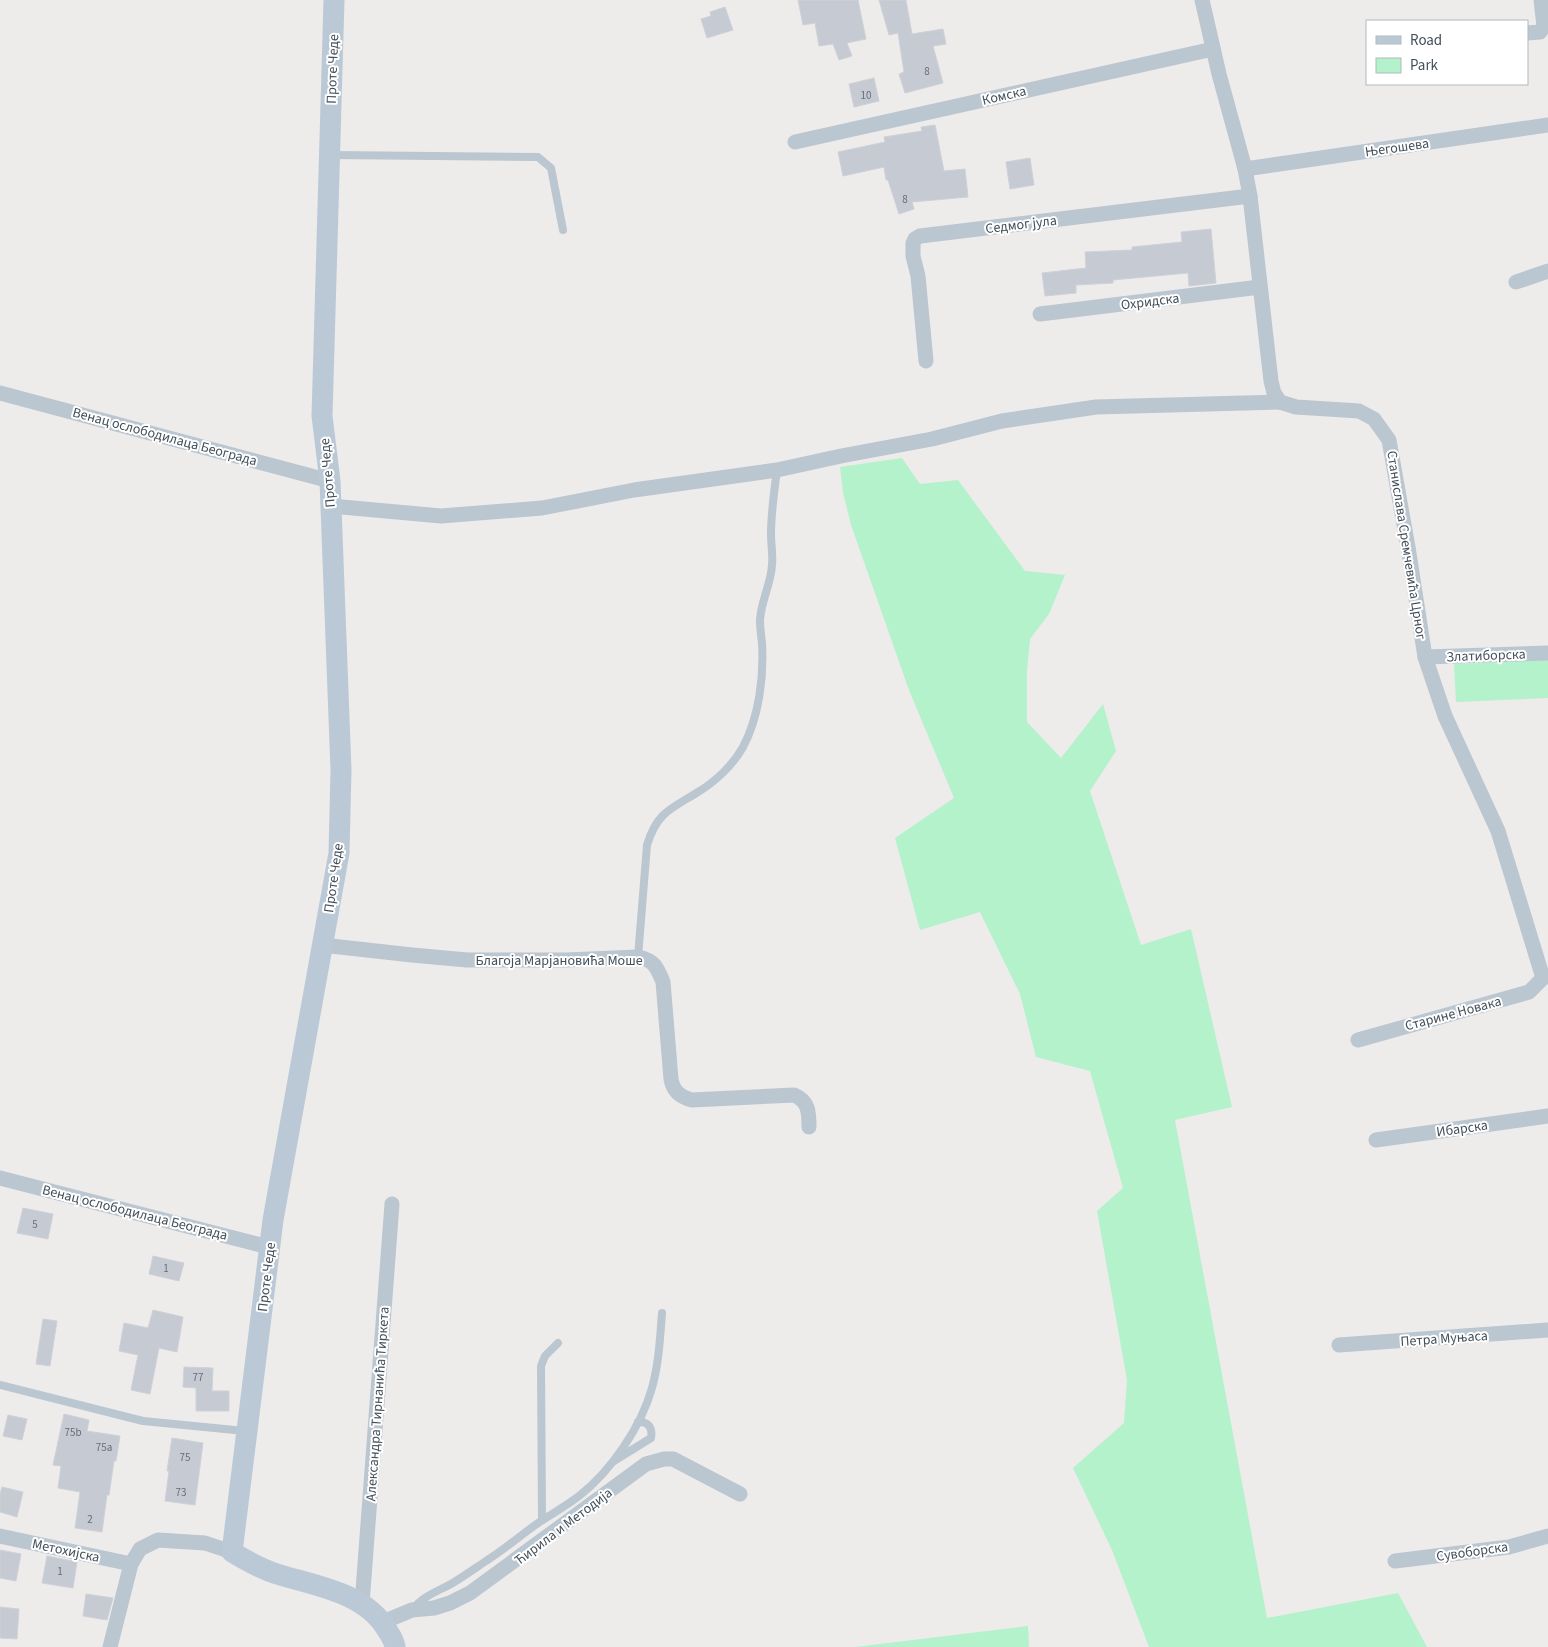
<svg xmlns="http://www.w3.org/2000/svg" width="1548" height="1647" viewBox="0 0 1548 1647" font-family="'Source Sans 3',sans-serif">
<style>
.green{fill:#b3f2cb}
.building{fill:#c6cad2;stroke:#ced1d8}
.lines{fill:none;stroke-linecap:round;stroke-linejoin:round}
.lane{stroke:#bac6d0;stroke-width:8}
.street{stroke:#bac6d0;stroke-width:15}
.secondary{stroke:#bbc9d7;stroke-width:21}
.labels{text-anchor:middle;stroke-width:4;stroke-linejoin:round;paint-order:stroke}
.number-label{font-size:11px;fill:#636e78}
.street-label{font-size:14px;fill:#424f5a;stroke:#fff}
</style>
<rect width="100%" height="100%" fill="#eeebeb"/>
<g class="green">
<path d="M 902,458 L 920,484 L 958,480 L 1025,571 L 1065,575 L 1049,614 L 1030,639 L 1027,671 L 1027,722 L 1061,758 L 1103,704 L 1116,751 L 1090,791 L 1141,945 L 1191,929 L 1232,1107 L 1175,1120 L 1267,1618 L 1398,1593 L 1427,1647 L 1149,1647 L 1112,1550 L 1073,1468 L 1124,1423 L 1127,1380 L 1097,1211 L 1123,1188 L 1090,1071 L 1036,1057 L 1020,994 L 980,912 L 920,930 L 895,838 L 954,798 L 909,690 L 851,525 L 843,492 L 840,467 Z"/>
<path d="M 1548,660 L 1548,698 L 1456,702 L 1454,664 Z"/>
<path d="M 1028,1626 L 1029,1647 L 855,1647 Z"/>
</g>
<g class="building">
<path d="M 798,0 L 858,0 L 866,39 L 847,43 L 852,56 L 839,60 L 833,44 L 819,46 L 815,23 L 803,25 Z"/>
<path d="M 879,0 L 906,0 L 912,34 L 943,29 L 946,44 L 933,46 L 943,83 L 905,93 L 899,74 L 904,72 L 898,33 L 889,35 Z"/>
<path d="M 725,7 L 733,30 L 707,38 L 701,19 L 711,16 L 710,12 Z"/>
<path d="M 874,78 L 879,101 L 854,107 L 849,84 Z"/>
<path d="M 935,125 L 944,171 L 965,169 L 968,197 L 912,202 L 914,209 L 899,214 L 888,180 L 886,180 L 884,167 L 843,176 L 838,152 L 885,142 L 884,137 L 922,131 L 921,127 Z"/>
<path d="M 1030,158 L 1034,185 L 1010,189 L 1006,162 Z"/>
<path d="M 1211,229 L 1216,283 L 1189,286 L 1188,273 L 1113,280 L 1113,283 L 1076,285 L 1076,293 L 1045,296 L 1042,273 L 1086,268 L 1085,252 L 1132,250 L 1132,247 L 1182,242 L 1181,232 Z"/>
<path d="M 23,1208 L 53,1214 L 48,1239 L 17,1233 Z"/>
<path d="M 153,1256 L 184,1263 L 179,1281 L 149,1274 Z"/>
<path d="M 153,1310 L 183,1317 L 177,1352 L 159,1348 L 150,1394 L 131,1390 L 138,1355 L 119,1351 L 124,1323 L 148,1328 Z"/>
<path d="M 43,1319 L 57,1321 L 50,1366 L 36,1364 Z"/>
<path d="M 184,1367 L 213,1368 L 212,1391 L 229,1391 L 229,1411 L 196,1411 L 196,1388 L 183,1387 Z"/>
<path d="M 64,1414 L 89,1420 L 87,1431 L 120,1436 L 116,1461 L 114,1461 L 109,1495 L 107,1495 L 102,1532 L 75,1528 L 80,1492 L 58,1488 L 61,1466 L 53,1465 Z"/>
<path d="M 8,1415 L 27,1419 L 22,1440 L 3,1436 Z"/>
<path d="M 172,1438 L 203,1443 L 195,1505 L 165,1501 L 169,1471 L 167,1471 Z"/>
<path d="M 2,1487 L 23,1492 L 17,1517 L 0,1512 L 0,1494 Z"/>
<path d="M 0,1550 L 21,1554 L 16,1581 L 0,1578 Z"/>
<path d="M 47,1556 L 77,1562 L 73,1588 L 42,1583 Z"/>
<path d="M 86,1594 L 113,1598 L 107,1620 L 83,1616 Z"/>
<path d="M 0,1607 L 19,1609 L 17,1639 L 0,1638 Z"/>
</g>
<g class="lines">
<g class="lane">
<path d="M 330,155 L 538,157 L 551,168 L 563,230"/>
<path d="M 638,957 L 647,845 C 657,812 671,809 698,792 C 715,782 733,765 743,747 C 759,717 764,677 762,643 C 761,635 760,628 760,620 C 761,601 771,584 772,565 C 773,555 771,544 771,534 C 771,513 774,492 777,470"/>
<path d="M 0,1385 L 143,1421 L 245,1431"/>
<path d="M 614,1461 L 651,1438 C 653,1428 648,1421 638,1422"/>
<path d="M 542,1520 L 541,1366 L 545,1356 L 558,1343"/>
<path d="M 413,1609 C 423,1596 438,1591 451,1584 C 463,1577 474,1569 486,1561 C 505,1549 522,1534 541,1521 C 554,1513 567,1505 579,1496 C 611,1471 641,1427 652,1388 C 659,1363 660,1338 662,1313"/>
</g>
<g class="street">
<path d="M 1202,0 L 1219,74 L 1245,169 L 1250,196 L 1271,381 L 1274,393 L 1280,402 L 1296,407 L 1359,411 L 1374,419 L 1389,440 L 1408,547 L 1425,657 L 1445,716 L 1498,831 L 1543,978 L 1548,976"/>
<path d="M 1527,33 L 1540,32 L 1544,26 L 1541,0"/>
<path d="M 795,142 L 1213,49"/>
<path d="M 1245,169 L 1548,125"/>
<path d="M 1516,282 L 1548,271"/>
<path d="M 1040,314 L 1260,287"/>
<path d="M 926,361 L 918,276 L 913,256 L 913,243 L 915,239 L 920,236 L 1250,196"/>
<path d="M 0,393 L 330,481"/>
<path d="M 331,506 L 441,516 L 542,508 L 634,490 L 777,470 L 841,456 L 932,439 L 1002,421 L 1096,407 L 1280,402"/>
<path d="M 1425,657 L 1548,653"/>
<path d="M 322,945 L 412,955 L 467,960 L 566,960 L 638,957 C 654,960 657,967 663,982 L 671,1079 C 673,1091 680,1097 692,1100 L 794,1095 C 809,1101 809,1113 809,1127"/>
<path d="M 1358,1040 L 1529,992 L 1543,978"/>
<path d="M 1376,1140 L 1548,1116"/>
<path d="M 0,1178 L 269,1247"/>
<path d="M 1339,1345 L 1548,1330"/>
<path d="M 0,1536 L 131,1564"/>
<path d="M 1395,1561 L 1509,1547 L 1548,1536"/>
<path d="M 362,1604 L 392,1204"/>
<path d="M 383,1622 L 412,1610 L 434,1608 L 450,1603 L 470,1593 L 646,1464 L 664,1459 L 673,1459 L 740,1494"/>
<path d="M 110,1647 L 131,1564 L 140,1549 L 158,1540 L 205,1543 L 232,1552"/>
</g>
<path class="secondary" d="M 334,0 L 322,416 L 330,481 L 341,770 L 339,853 L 273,1220 L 232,1552 C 247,1561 261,1569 277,1574 C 315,1586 365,1592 387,1630 C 391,1636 394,1640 395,1647"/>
</g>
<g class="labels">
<g class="number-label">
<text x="927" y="75">8</text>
<text x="866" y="99">10</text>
<text x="905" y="203">8</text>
<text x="35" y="1228">5</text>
<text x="166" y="1272">1</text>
<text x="198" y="1381">77</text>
<text x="73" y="1436">75b</text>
<text x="104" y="1451">75a</text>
<text x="185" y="1461">75</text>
<text x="181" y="1496">73</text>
<text x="90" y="1523">2</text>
<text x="60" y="1575">1</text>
</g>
<g class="street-label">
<text transform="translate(332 69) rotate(-88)" y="5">Проте Чеде</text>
<text transform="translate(1004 95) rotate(-13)" y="5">Комска</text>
<text transform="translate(1397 147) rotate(-8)" y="5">Његошева</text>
<text transform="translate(1021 224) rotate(-7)" y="5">Седмог јула</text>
<text transform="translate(1150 301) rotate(-7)" y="5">Охридска</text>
<text transform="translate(165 436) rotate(15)" y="5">Венац ослободилаца Београда</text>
<text transform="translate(327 473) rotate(-95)" y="5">Проте Чеде</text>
<text transform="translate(1407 545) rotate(81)" y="5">Станислава Сремчевића Црног</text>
<text transform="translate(1486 655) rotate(-2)" y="5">Златиборска</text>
<text transform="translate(333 878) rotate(-82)" y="5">Проте Чеде</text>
<text x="559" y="965">Благоја Марјановића Моше</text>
<text transform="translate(1453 1013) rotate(-15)" y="5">Старине Новака</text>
<text transform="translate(1462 1128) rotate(-8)" y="5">Ибарска</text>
<text transform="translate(135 1212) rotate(14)" y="5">Венац ослободилаца Београда</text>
<text transform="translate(266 1277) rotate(-83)" y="5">Проте Чеде</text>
<text transform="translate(1444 1338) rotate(-4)" y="5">Петра Муњаса</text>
<text transform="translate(377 1404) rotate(-86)" y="5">Александра Тирнанића Тиркета</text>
<text transform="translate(563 1526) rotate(-37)" y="5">Ћирила и Методија</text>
<text transform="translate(66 1550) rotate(12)" y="5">Метохијска</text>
<text transform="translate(1472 1551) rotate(-8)" y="5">Сувоборска</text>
</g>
</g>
<rect x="1366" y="20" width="162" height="65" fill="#ffffff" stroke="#b3b9bd"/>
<rect x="1376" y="36" width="25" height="8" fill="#bbc9d7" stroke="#b3b9bd"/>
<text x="1410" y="45" font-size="15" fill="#424f5a">Road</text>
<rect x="1376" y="58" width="25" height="15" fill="#b3f2cb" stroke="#b3b9bd"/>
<text x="1410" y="70" font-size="15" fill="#424f5a">Park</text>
</svg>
